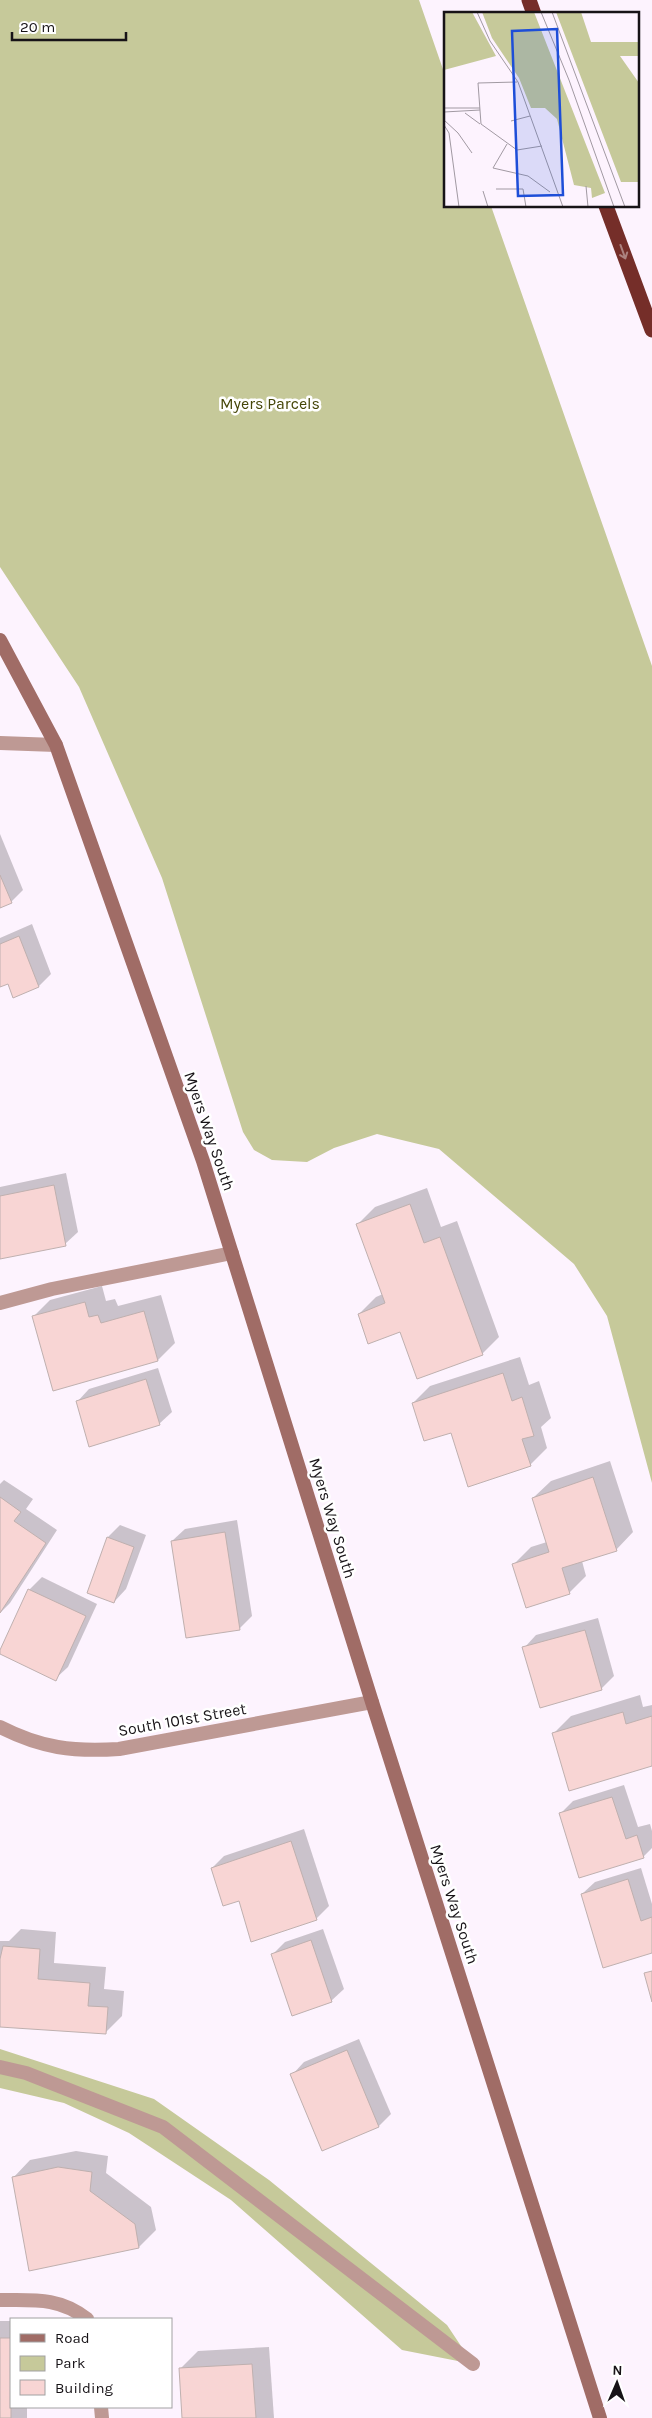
<svg xmlns="http://www.w3.org/2000/svg" width="652" height="2418" viewBox="0 0 652 2418" font-family="Karla,sans-serif">
<style>
.green{fill:#c6c99a}
.shadow{fill:#0003}
.building{fill:#f8d5d4;stroke:#bfb0af}
.lines{fill:none;stroke-linecap:round;stroke-linejoin:round}
.service{stroke:#be9994;stroke-width:14}
.minor{stroke:#be9994;stroke-width:14}
.secondary{stroke:#a06c66;stroke-width:14}
.motorway{stroke:#752e29;stroke-width:15}
.oneway{stroke:#ac827f}
.labels{text-anchor:middle;stroke-width:5;stroke-linejoin:round;paint-order:stroke}
.park-label{font-size:16px;fill:#454608;stroke:#fff}
.street-label{font-size:16px;fill:#171317;stroke:#fff}
.inset-road{fill:none;stroke:#a199a2;stroke-width:1}
.view{fill:#1d4ed8;fill-opacity:0.15;stroke:#1d4ed8;stroke-width:2.5}
.inset-edge{fill:none;stroke:#171317;stroke-width:2.5}
</style>
<rect width="100%" height="100%" fill="#fdf3fe"/>
<g class="green">
<path d="M 0,0 L 419,0 L 446,78 L 446,206 L 491,206 L 652,666 L 652,1483 L 607,1316 L 574,1264 L 439,1149 L 377,1134 L 334,1148 L 307,1162 L 272,1160 L 254,1150 L 243,1132 L 162,878 L 79,687 L 0,567 Z"/>
<path d="M 0,2049 L 154,2099 L 269,2180 L 447,2325 L 473,2364 L 402,2350 L 231,2200 L 129,2133 L 64,2103 L 0,2088 Z"/>
</g>
<g class="shadow">
<path d="M 0,834 L 23,890 L 11,902 L 0,907 Z"/>
<path d="M 32,924 L 51,974 L 39,986 L 14,996 L 9,982 L 0,986 L 0,938 Z"/>
<path d="M 66,1173 L 78,1232 L 65,1244 L 0,1258 L 0,1187 Z"/>
<path d="M 427,1188 L 441,1227 L 457,1221 L 499,1337 L 482,1354 L 401,1330 L 359,1314 L 376,1297 L 383,1294 L 358,1224 L 375,1207 Z"/>
<path d="M 102,1286 L 106,1301 L 115,1299 L 118,1306 L 161,1295 L 175,1343 L 158,1360 L 33,1317 L 50,1300 Z"/>
<path d="M 520,1357 L 529,1385 L 539,1381 L 551,1418 L 541,1427 L 547,1448 L 530,1465 L 452,1431 L 413,1403 L 430,1386 Z"/>
<path d="M 158,1368 L 172,1412 L 159,1424 L 77,1402 L 89,1389 Z"/>
<path d="M 610,1461 L 633,1532 L 616,1550 L 582,1561 L 586,1576 L 569,1593 L 514,1564 L 531,1547 L 547,1542 L 533,1498 L 551,1481 Z"/>
<path d="M 4,1480 L 33,1499 L 26,1509 L 57,1530 L 10,1603 L 0,1613 L 0,1484 Z"/>
<path d="M 237,1520 L 252,1616 L 239,1629 L 172,1541 L 185,1529 Z"/>
<path d="M 120,1525 L 146,1535 L 126,1589 L 114,1602 L 88,1593 L 108,1537 Z"/>
<path d="M 42,1577 L 97,1604 L 68,1667 L 55,1679 L 0,1653 L 29,1590 Z"/>
<path d="M 598,1618 L 614,1676 L 601,1689 L 524,1648 L 536,1635 Z"/>
<path d="M 640,1695 L 643,1707 L 652,1705 L 652,1764 L 554,1733 L 571,1716 Z"/>
<path d="M 624,1785 L 638,1827 L 650,1824 L 652,1831 L 652,1848 L 643,1857 L 561,1813 L 573,1801 Z"/>
<path d="M 304,1829 L 329,1906 L 316,1919 L 239,1900 L 212,1868 L 224,1856 Z"/>
<path d="M 641,1868 L 652,1904 L 652,1952 L 582,1894 L 595,1882 Z"/>
<path d="M 21,1929 L 56,1932 L 54,1963 L 106,1967 L 104,1989 L 124,1991 L 122,2016 L 105,2033 L 0,2026 L 0,1941 L 9,1941 Z"/>
<path d="M 323,1929 L 344,1989 L 331,2001 L 273,1954 L 285,1942 Z"/>
<path d="M 359,2039 L 391,2114 L 379,2126 L 292,2075 L 304,2062 Z"/>
<path d="M 76,2151 L 108,2156 L 106,2173 L 151,2207 L 156,2230 L 139,2247 L 13,2178 L 30,2160 Z"/>
<path d="M 0,2321 L 11,2321 L 11,2407 L 27,2407 L 27,2418 L 0,2418 Z"/>
<path d="M 269,2347 L 274,2418 L 183,2418 L 181,2368 L 198,2351 Z"/>
</g>
<g class="building">
<path d="M 0,875 L 12,903 L 0,908 Z"/>
<path d="M 19,936 L 39,987 L 13,998 L 8,984 L 0,987 L 0,944 Z"/>
<path d="M 54,1185 L 66,1246 L 0,1259 L 0,1196 Z"/>
<path d="M 410,1204 L 424,1243 L 440,1237 L 483,1355 L 417,1379 L 400,1332 L 368,1344 L 358,1314 L 385,1303 L 356,1224 Z"/>
<path d="M 85,1302 L 89,1317 L 98,1315 L 101,1323 L 144,1311 L 158,1361 L 53,1391 L 32,1316 Z"/>
<path d="M 503,1373 L 512,1401 L 522,1397 L 534,1436 L 522,1439 L 531,1466 L 468,1487 L 451,1433 L 424,1441 L 412,1403 Z"/>
<path d="M 146,1379 L 160,1425 L 89,1447 L 76,1401 Z"/>
<path d="M 593,1477 L 617,1551 L 562,1568 L 570,1594 L 526,1608 L 512,1564 L 549,1552 L 532,1498 Z"/>
<path d="M 0,1497 L 21,1512 L 14,1521 L 46,1543 L 0,1613 Z"/>
<path d="M 225,1532 L 240,1630 L 186,1638 L 171,1541 Z"/>
<path d="M 107,1537 L 134,1547 L 114,1603 L 87,1593 Z"/>
<path d="M 28,1589 L 86,1616 L 56,1681 L 0,1654 L 0,1650 Z"/>
<path d="M 585,1630 L 602,1690 L 540,1708 L 522,1647 Z"/>
<path d="M 623,1712 L 626,1724 L 652,1716 L 652,1766 L 569,1791 L 552,1733 Z"/>
<path d="M 612,1797 L 626,1839 L 637,1835 L 644,1858 L 579,1878 L 559,1813 Z"/>
<path d="M 291,1841 L 317,1920 L 251,1942 L 239,1901 L 223,1906 L 211,1868 Z"/>
<path d="M 628,1879 L 641,1921 L 652,1917 L 652,1953 L 603,1968 L 581,1894 Z"/>
<path d="M 311,1940 L 332,2002 L 292,2016 L 271,1954 Z"/>
<path d="M 3,1946 L 40,1949 L 38,1979 L 90,1983 L 88,2006 L 108,2007 L 106,2034 L 0,2027 L 0,1959 Z"/>
<path d="M 652,1971 L 652,2002 L 644,1973 Z"/>
<path d="M 347,2050 L 379,2127 L 322,2151 L 290,2074 Z"/>
<path d="M 58,2167 L 92,2172 L 90,2191 L 135,2224 L 139,2248 L 29,2271 L 12,2177 Z"/>
<rect x="0" y="2338" width="11" height="80"/>
<path d="M 252,2364 L 256,2418 L 182,2418 L 179,2368 Z"/>
</g>
<g class="lines">
<g class="service">
<path d="M 0,1303 L 52,1289 L 232,1253"/>
<path d="M 0,2067 L 26,2073 L 163,2127 L 473,2364"/>
</g>
<g class="minor">
<path d="M 0,743 L 56,745"/>
<path d="M 0,1727 C 41,1748 73,1752 119,1749 L 372,1702"/>
<path d="M 0,2300 C 33,2300 60,2297 87,2319"/>
<path d="M 101,2407 L 102,2418"/>
</g>
<path class="secondary" d="M 0,640 L 56,745 L 203,1161 L 372,1702 L 600,2418"/>
<g class="motorway">
<path d="M 529,0 L 534,14"/>
<path d="M 606,206 L 652,330"/>
</g>
</g>
<defs><path id="oneway-shaft" d="M-6 0H5M1.5-3L5.5 0L1.5 3" fill="none" stroke-width="1.6" stroke-linecap="round" stroke-linejoin="round" transform="scale(1.25)"/></defs>
<use class="oneway" href="#oneway-shaft" transform="translate(623 252) rotate(70)"/>
<g class="labels">
<g class="park-label">
<text x="270" y="409">Myers Parcels</text>
</g>
<g class="street-label">
<text transform="translate(210 1131) rotate(71)" y="6">Myers Way South</text>
<text transform="translate(333 1518) rotate(73)" y="6">Myers Way South</text>
<text transform="translate(182 1719) rotate(-10)" y="6">South 101st Street</text>
<text transform="translate(455 1904) rotate(72)" y="6">Myers Way South</text>
</g>
</g>
<g transform="translate(444 12)">
<rect width="195" height="195" fill="#fdf3fe"/>
<path d="M 0,0 L 28,0 L 52,44 L 0,58 ZM 38,0 L 90,0 L 161,181 L 148,186 L 147,176 L 130,173 L 113,107 L 101,96 L 87,96 L 75,66 L 48,26 ZM 112,0 L 137,0 L 147,30 L 195,30 L 195,44 L 176,44 L 195,71 L 195,170 L 177,170 Z" fill="#c6c99a"/>
<path class="inset-road" d="M 33,0 L 46,29 L 74,70 L 119,195M 97,0 L 125,68 L 170,195M 108,0 L 181,195M 73,70 L 34,71 L 37,112 L 73,138 L 98,134M 0,96 L 36,96M 0,100 L 36,98M 21,101 L 36,112M 0,108 L 14,121 L 28,141M 67,109 L 86,104M 0,113 L 5,121 L 15,195M 63,132 L 49,156 L 84,164 L 106,180M 142,174 L 144,195M 52,177 L 79,177 L 82,195M 39,179 L 44,195"/>
<path class="view" d="M 113,17 L 119,183 L 74,184 L 68,19 Z"/>
<rect width="195" height="195" class="inset-edge"/>
</g>
<rect x="10" y="2318" width="162" height="90" fill="#ffffff" stroke="#a2a1a2"/>
<rect x="20" y="2334" width="25" height="8" fill="#a06c66" stroke="#a2a1a2"/>
<text x="55" y="2343" font-size="15" fill="#171317">Road</text>
<rect x="20" y="2356" width="25" height="15" fill="#c6c99a" stroke="#a2a1a2"/>
<text x="55" y="2368" font-size="15" fill="#171317">Park</text>
<rect x="20" y="2380" width="25" height="15" fill="#f8d5d4" stroke="#a2a1a2"/>
<text x="55" y="2393" font-size="15" fill="#171317">Building</text>
<g transform="translate(617 2383) rotate(2)" stroke="#ffffff" stroke-width="4" paint-order="stroke">
<path d="M0-4L9 19L0 12L-9 19Z" fill="#171317"/>
<text y="-8" font-size="14" font-weight="bold" text-anchor="middle" fill="#171317">N</text>
</g>
<path d="M12 32v8h114v-8" fill="none" stroke="#171317" stroke-width="2.5"/>
<text x="20" y="32" font-size="15" fill="#171317" stroke="#ffffff" stroke-width="4" paint-order="stroke">20 m</text>
</svg>
